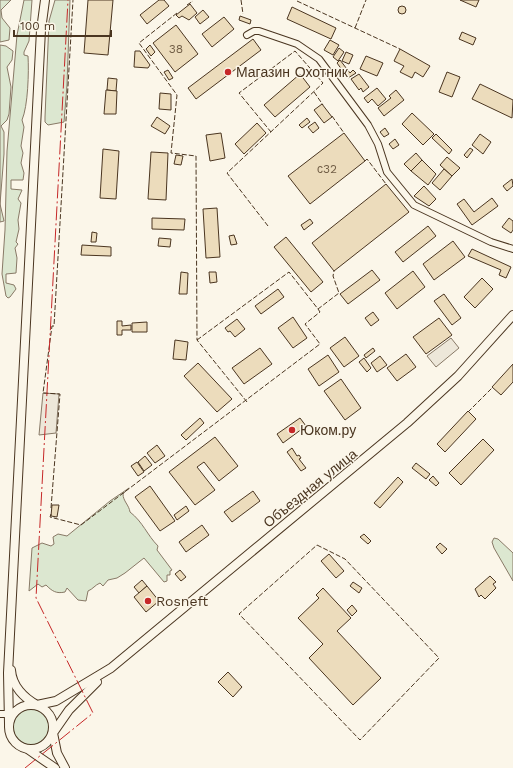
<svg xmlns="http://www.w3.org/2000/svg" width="513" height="768" viewBox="0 0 513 768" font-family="'Work Sans',sans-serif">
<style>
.green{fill:#dce7d0;stroke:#887966}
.parking{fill:#ede7d9;stroke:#887966}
.building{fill:#ecdcbc;stroke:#4a3520}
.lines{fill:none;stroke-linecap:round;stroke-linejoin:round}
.street-casing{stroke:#4a3520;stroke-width:8}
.secondary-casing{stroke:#4a3520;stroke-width:10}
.street{stroke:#fbf6e9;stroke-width:6}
.secondary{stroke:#fbf6e9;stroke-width:8}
.fence{stroke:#4a3520;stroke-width:1;stroke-dasharray:5 2;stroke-linecap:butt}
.power{stroke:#c62828;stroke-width:1;stroke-dasharray:14 3 2 3;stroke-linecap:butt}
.poi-dot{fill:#c62828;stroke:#fbf6e9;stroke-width:1.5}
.labels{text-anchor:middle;stroke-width:3;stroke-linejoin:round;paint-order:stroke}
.number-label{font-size:12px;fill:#725f47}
.poi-label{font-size:14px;fill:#4a3520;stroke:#fbf6e9;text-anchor:start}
.street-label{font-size:14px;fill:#4a3520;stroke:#fbf6e9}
</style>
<rect width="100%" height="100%" fill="#fbf6e9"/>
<g class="green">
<path d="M 0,0 L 11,0 L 1,10 L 2,18 L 10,28 L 9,40 L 0,42 Z"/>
<path d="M 24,0 L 32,0 L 29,41 L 24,52 L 24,55 L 28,56 C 29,72 28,106 22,120 L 24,127 L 21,146 L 23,153 L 21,163 L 24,173 L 23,180 L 11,180 L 11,189 L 22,190 L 18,199 L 21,203 L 18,220 L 19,229 L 16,242 L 18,244 L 15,248 L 17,258 L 16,273 L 6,274 L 6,283 L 14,285 L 16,289 L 10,297 L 8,298 L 6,296 L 2,274 L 5,230 L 7,151 L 17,35 Z"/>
<path d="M 55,0 L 70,0 L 67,85 L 64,122 L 48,125 L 45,122 L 45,117 L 49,21 Z"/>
<path d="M 0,45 L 6,46 L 13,51 L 12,60 L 7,67 L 11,87 L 9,114 L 7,120 L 1,126 L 4,132 L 4,154 L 0,204 L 4,221 L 0,222 Z"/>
<path d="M 129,488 L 123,494 C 123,501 129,505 130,512 C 143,522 147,535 158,546 L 157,550 L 172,570 L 170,571 L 170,575 L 167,575 L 167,581 L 164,582 L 144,558 L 125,573 L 117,578 L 108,580 L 103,586 L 100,583 C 95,585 93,589 88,591 L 86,601 L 78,600 L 67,588 L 65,592 C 56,594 52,591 46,585 L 42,587 L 38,584 L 29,591 L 32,548 L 42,543 L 51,546 L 54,544 L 53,537 L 58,534 L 67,536 L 110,501 Z"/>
<path d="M 494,538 L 498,539 L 513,553 L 513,581 L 494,548 L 492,542 Z"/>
<circle cx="31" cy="727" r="19"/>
</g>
<g class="parking">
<path d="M 451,338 L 459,348 L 436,367 L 427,356 Z"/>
<path d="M 43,393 L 59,394 L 56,433 L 39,435 Z"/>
</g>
<g class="building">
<path d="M 88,0 L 113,0 L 108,55 L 84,53 Z"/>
<path d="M 159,0 L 164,0 L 169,6 L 147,24 L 140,15 Z"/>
<path d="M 460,0 L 479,0 L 476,7 Z"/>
<path d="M 190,4 L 197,13 L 189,20 L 182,16 L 179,18 L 176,15 Z"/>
<circle cx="402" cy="10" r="4"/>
<path d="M 292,7 L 336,28 L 331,39 L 287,19 Z"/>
<path d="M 203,10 L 209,17 L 200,24 L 195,17 Z"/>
<path d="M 240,16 L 251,20 L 250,24 L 239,20 Z"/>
<path d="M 224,17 L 234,29 L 212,47 L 202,34 Z"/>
<path d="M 176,25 L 198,54 L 175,72 L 153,43 Z"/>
<path d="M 462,32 L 476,38 L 473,45 L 459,39 Z"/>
<path d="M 253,39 L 261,50 L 196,99 L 188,88 Z"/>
<path d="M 330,40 L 339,45 L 333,55 L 324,50 Z"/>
<path d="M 150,45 L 155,52 L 151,56 L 146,49 Z"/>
<path d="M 339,48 L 344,52 L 338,61 L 333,57 Z"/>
<path d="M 400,49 L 430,66 L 423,77 L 415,72 L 412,78 L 400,72 L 404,66 L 394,61 Z"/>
<path d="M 135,51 L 140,51 L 150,65 L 148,68 L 134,67 Z"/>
<path d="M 346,52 L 353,55 L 349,64 L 342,61 Z"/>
<path d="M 366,56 L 383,63 L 377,76 L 360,69 Z"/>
<path d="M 340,60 L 350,73 L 353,70 L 356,73 L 348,78 L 337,63 Z"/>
<path d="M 168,70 L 173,78 L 169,80 L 164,72 Z"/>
<path d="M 447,72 L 460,77 L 452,97 L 439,92 Z"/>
<path d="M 300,74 L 310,87 L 275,117 L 264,105 Z"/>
<path d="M 359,74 L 369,87 L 363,92 L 361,88 L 359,90 L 351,79 Z"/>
<path d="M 108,78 L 117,79 L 116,91 L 107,90 Z"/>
<path d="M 480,84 L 513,100 L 512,118 L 472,99 Z"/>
<path d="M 377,88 L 386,99 L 378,106 L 372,99 L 368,103 L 364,98 Z"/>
<path d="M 106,90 L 117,91 L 116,114 L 104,114 Z"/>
<path d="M 396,90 L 404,100 L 384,116 L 378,108 L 391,98 L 389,96 Z"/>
<path d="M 160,93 L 171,94 L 171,110 L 159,109 Z"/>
<path d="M 322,104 L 332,117 L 324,123 L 314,110 Z"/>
<path d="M 412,113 L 434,134 L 423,145 L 402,124 Z"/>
<path d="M 157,117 L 170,126 L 165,134 L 151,126 Z"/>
<path d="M 307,118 L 310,122 L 302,128 L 299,125 Z"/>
<path d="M 315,122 L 319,128 L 313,133 L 308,127 Z"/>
<path d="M 257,123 L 266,133 L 244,154 L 235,144 Z"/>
<path d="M 385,128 L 389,134 L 384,137 L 380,132 Z"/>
<path d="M 221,133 L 225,158 L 210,161 L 206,135 Z"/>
<path d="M 344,133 L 365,161 L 310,204 L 288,176 Z"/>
<path d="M 436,134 L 452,150 L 449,154 L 432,138 Z"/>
<path d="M 480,134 L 491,142 L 483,154 L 472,145 Z"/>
<path d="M 395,139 L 399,145 L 393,149 L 389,144 Z"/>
<path d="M 470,148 L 473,150 L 467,158 L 464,155 Z"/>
<path d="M 103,149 L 119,151 L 116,199 L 100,198 Z"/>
<path d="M 151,152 L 168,153 L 166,200 L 148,199 Z"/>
<path d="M 416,153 L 422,160 L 411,171 L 404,164 Z"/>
<path d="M 176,155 L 183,156 L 181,165 L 174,164 Z"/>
<path d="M 447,157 L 460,168 L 452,176 L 440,165 Z"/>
<path d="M 422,160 L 436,174 L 428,185 L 411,171 Z"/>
<path d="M 444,169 L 452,176 L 440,190 L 432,183 Z"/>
<path d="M 512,179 L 513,186 L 507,191 L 503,186 Z"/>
<path d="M 386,184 L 409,212 L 334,271 L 312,243 Z"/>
<path d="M 424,186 L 436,199 L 429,206 L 414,196 Z"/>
<path d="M 492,198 L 498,206 L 472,225 L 457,204 L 464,199 L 474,212 Z"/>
<path d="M 217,208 L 220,257 L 206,258 L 203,209 Z"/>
<path d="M 152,218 L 185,219 L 184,230 L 152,229 Z"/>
<path d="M 509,218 L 513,221 L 513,230 L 511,233 L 502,227 Z"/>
<path d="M 310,219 L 313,223 L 304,230 L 301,225 Z"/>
<path d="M 428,226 L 436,236 L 403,262 L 395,252 Z"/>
<path d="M 92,232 L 97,233 L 96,242 L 91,242 Z"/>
<path d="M 234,235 L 237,244 L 231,245 L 229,236 Z"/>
<path d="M 286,237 L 323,282 L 311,292 L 274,247 Z"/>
<path d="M 159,238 L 171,239 L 170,247 L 158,246 Z"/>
<path d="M 453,241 L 465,257 L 434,280 L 423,264 Z"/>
<path d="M 82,245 L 111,247 L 111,256 L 81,255 Z"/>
<path d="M 472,249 L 511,267 L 506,278 L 499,275 L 501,270 L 468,256 Z"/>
<path d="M 372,270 L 380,280 L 348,304 L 340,294 Z"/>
<path d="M 413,271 L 425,287 L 397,309 L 385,293 Z"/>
<path d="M 181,272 L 188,273 L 187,294 L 179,294 Z"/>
<path d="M 209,272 L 216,272 L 217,282 L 210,283 Z"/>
<path d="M 482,278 L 493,289 L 475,308 L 464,297 Z"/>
<path d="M 278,289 L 284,297 L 261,314 L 255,306 Z"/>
<path d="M 444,294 L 461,318 L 452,325 L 434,301 Z"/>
<path d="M 373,312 L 379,320 L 371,326 L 365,318 Z"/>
<path d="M 293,317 L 307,338 L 293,348 L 278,328 Z"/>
<path d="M 439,318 L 452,335 L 426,354 L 413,337 Z"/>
<path d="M 237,319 L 245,329 L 235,337 L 230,331 L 228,332 L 225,328 Z"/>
<path d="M 117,321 L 122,321 L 122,326 L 131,325 L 131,330 L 122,330 L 122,335 L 117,335 Z"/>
<path d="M 147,322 L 147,332 L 132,332 L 132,323 Z"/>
<path d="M 345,337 L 359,356 L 344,367 L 330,348 Z"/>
<path d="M 175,340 L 188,342 L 186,360 L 173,359 Z"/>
<path d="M 260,348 L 272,364 L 244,384 L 232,368 Z"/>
<path d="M 373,348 L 375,351 L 366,358 L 364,355 Z"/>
<path d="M 406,354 L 416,367 L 397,381 L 387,368 Z"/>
<path d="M 328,355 L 339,372 L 319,386 L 308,369 Z"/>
<path d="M 380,356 L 387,365 L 377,372 L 371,363 Z"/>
<path d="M 364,358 L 371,368 L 367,372 L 359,362 Z"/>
<path d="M 198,363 L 232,399 L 217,412 L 184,376 Z"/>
<path d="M 513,364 L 513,382 L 501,395 L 492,387 Z"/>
<path d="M 341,379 L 361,408 L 345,420 L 324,391 Z"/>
<path d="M 468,411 L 476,419 L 445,452 L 437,444 Z"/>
<path d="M 200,418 L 204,423 L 186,440 L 181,435 Z"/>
<path d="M 300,418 L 306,426 L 283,443 L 277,434 Z"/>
<path d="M 215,437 L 238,466 L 219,481 L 204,462 L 197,467 L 215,490 L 195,505 L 169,472 Z"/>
<path d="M 483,439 L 494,450 L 461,485 L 449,473 Z"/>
<path d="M 157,445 L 165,456 L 155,463 L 147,453 Z"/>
<path d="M 292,448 L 297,456 L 299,455 L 301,458 L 299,459 L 306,468 L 301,471 L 287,452 Z"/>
<path d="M 145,456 L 152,465 L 144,471 L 138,462 Z"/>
<path d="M 137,462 L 144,472 L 138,476 L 131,466 Z"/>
<path d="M 416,463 L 430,474 L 426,479 L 412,468 Z"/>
<path d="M 433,476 L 439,483 L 436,486 L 429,480 Z"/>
<path d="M 398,477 L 403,482 L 380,508 L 374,503 Z"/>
<path d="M 150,486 L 175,521 L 160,531 L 135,497 Z"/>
<path d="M 253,491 L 260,501 L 232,522 L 224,512 Z"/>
<path d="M 52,505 L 59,505 L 57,517 L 51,516 Z"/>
<path d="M 186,506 L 189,511 L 177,520 L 174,515 Z"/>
<path d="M 202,525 L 209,535 L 186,552 L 179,542 Z"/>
<path d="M 364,534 L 371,541 L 368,544 L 360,537 Z"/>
<path d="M 440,543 L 447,549 L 442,554 L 436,547 Z"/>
<path d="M 329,554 L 344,571 L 336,578 L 321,561 Z"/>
<path d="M 180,570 L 186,577 L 181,581 L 175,574 Z"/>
<path d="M 490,576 L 496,582 L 493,584 L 496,588 L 485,599 L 481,595 L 479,597 L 475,589 Z"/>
<path d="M 142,580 L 147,586 L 139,593 L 134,587 Z"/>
<path d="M 353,582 L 362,588 L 359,593 L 350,586 Z"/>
<path d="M 147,586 L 159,601 L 146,612 L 134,597 Z"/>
<path d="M 323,588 L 351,618 L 337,631 L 381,678 L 353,705 L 309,658 L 323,644 L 298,618 L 319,598 L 316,595 Z"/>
<path d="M 352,605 L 357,611 L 352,616 L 347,610 Z"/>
<path d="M 228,672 L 242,687 L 233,697 L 218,682 Z"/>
</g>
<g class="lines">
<defs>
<g id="street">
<path d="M 247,35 L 254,31 L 259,31 L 297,44 L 319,59 L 368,125 L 378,144 L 387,172 L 414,205 L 491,242 L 513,249"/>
<path d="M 1,714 L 10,714 L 16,710"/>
</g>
<g id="secondary">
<path d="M 11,670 C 12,686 24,698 37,705 L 56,701 L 111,668 L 407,423 L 458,376 L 513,315"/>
<circle cx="31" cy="727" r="22"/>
<path d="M 9,724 L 8,673 L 41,30 L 45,0"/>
<path d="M 29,750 L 55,768"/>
<path d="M 65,768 L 57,753 L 53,733 L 69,710 L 97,682"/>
</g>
</defs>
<use href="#street" class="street-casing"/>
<use href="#secondary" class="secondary-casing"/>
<use href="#street" class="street"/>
<use href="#secondary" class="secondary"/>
<g class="fence">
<path d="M 241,0 L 243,14"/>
<path d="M 297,1 L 400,49"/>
<path d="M 187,5 L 193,1"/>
<path d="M 177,13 L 139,43 L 177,95 L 171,153 L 196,156 L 197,340 L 247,402"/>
<path d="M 355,28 L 366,0"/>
<path d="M 314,92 L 323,105"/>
<path d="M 332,116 L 344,133"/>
<path d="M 365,161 L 367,159 L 386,184"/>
<path d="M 268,226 L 227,173 L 323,83 L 295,51 L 239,93 L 271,132"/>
<path d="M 197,340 L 289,272 L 318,309 L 339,293 L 333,276 L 334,271"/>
<path d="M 468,412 L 492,388"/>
<path d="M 51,508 L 60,394 L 43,393 L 52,326 L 54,326 L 73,0"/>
<path d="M 51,514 L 50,517 L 81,525 L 320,344 L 305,324 L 320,312 L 318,309"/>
<path d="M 317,545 L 345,559 L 439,658 L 360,740 L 239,614 Z"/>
</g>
<path class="power" d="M 25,768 L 93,713 L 36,598 L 68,0"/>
</g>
<g class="poi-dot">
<circle cx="228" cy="72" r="4"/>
<circle cx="292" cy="430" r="4"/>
<circle cx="148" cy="601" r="4"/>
</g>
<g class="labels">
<g class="number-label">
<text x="176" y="53">38</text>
<text x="327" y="173">с32</text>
</g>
<g class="poi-label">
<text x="236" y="77">Магазин Охотник</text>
<text x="300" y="435">Юком.ру</text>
<text x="156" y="606">Rosneft</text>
</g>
<g class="street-label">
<text transform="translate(310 488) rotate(-39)" y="5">Объездная улица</text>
</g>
</g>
<path d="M14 30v6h97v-6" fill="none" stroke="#4a3520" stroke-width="2"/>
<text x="20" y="30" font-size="12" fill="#4a3520" stroke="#fbf6e9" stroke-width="3" paint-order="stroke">100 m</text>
</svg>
